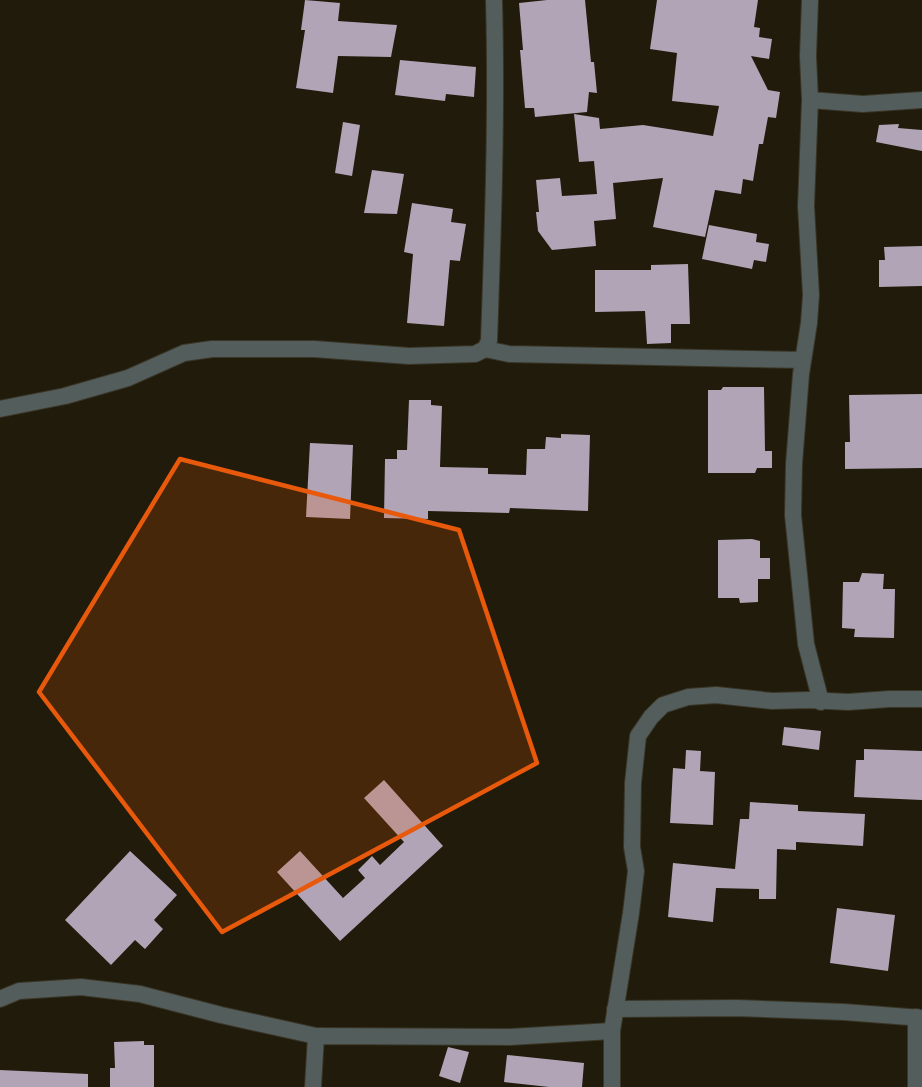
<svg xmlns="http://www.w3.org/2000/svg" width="922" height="1087" viewBox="0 0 922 1087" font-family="'Public Sans',sans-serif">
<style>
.building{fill:#b0a4b6}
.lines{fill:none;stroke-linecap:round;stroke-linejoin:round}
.minor-casing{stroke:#3a3526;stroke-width:18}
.minor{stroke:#525d5c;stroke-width:16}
.marked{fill:#e8590c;fill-opacity:0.2;stroke:#e8590c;stroke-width:4.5;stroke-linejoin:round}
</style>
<rect width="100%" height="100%" fill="#201b0b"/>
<g class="building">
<path d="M 305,0 L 340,3 L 338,21 L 397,25 L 391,57 L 338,56 L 333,93 L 296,88 L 305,30 L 301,30 Z"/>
<path d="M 547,0 L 585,0 L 591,62 L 594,62 L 597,93 L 589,92 L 587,112 L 535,117 L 534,108 L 525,108 L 520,50 L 523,50 L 519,3 Z"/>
<path d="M 657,0 L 758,0 L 754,27 L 760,28 L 759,37 L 772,39 L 769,59 L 751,56 L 768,90 L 780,92 L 776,118 L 768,117 L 763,144 L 759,144 L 753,181 L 743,179 L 741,194 L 715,190 L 705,237 L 653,227 L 663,178 L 613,183 L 616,219 L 594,221 L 596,246 L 552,250 L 538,231 L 536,212 L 539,212 L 536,180 L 560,178 L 562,196 L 597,194 L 594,161 L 579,162 L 574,114 L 599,118 L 600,129 L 643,125 L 713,136 L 719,106 L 672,101 L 677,53 L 650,49 Z"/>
<path d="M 400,60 L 476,67 L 474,97 L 446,94 L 445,101 L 395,95 Z"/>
<path d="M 343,122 L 360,125 L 352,176 L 335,173 Z"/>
<path d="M 899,124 L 898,128 L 922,130 L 922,151 L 876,142 L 879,125 Z"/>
<path d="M 372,170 L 404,174 L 397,214 L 364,213 Z"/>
<path d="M 412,203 L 453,209 L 451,222 L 466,224 L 460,261 L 450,260 L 444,326 L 407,323 L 413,254 L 404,252 Z"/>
<path d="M 709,225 L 757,234 L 756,242 L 769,244 L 766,262 L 754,260 L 752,269 L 702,259 Z"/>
<path d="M 922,246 L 922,286 L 879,287 L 879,260 L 885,260 L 884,247 Z"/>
<path d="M 688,264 L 690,324 L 671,324 L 671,343 L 647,344 L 645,311 L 595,312 L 595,270 L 651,270 L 651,265 Z"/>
<path d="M 723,387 L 764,387 L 765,451 L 772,451 L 772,468 L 757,468 L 755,473 L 708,473 L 708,390 L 721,390 Z"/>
<path d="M 922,394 L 922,468 L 845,469 L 845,442 L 850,442 L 849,395 Z"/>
<path d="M 409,400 L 431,400 L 431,405 L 442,406 L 440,467 L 488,468 L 488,474 L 526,475 L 527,449 L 545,449 L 546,437 L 561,438 L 561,434 L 590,435 L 588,511 L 510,508 L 509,513 L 428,511 L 428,519 L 384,518 L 385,459 L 397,459 L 397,450 L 407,450 Z"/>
<path d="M 310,443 L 353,445 L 350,519 L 306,517 Z"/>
<path d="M 752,539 L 760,541 L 760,558 L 770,558 L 770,579 L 758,579 L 758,602 L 740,603 L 739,598 L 718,598 L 718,540 Z"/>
<path d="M 862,573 L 884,574 L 883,589 L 895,589 L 894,638 L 854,637 L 855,629 L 842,628 L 843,582 L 859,582 Z"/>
<path d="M 784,727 L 821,731 L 819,750 L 782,745 Z"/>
<path d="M 864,749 L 922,751 L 922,800 L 854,797 L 856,760 L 864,760 Z"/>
<path d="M 686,750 L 701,751 L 700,771 L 715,772 L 713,825 L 670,823 L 673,768 L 685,769 Z"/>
<path d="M 384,780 L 443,846 L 340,941 L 277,872 L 300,851 L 343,898 L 365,878 L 358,870 L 372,856 L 380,865 L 404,842 L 364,798 Z"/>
<path d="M 750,802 L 798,805 L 798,811 L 865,814 L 863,846 L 796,842 L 796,850 L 777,849 L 776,899 L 759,899 L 759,889 L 716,888 L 713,922 L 668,917 L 673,863 L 735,869 L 740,819 L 749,819 Z"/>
<path d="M 130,851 L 177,895 L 154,920 L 163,929 L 145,949 L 135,940 L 111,965 L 65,920 Z"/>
<path d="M 837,908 L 895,915 L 888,971 L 830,963 Z"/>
<path d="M 144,1041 L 144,1045 L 154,1045 L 154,1087 L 110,1087 L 110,1068 L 115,1068 L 114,1042 Z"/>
<path d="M 448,1047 L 469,1052 L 460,1083 L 439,1076 Z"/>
<path d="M 507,1055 L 584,1063 L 582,1087 L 549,1087 L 504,1082 Z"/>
<path d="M 0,1070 L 88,1074 L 88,1087 L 0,1087 Z"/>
</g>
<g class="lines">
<defs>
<g id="minor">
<path d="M 810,0 L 808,56 L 810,100 L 863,104 L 922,100"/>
<path d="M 810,100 L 806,206 L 811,295 L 809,323 L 801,374 L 794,464 L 793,515 L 806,644 L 821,702"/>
<path d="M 485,349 L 509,354 L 803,360"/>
<path d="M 0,409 L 65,396 L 128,378 L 184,353 L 212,349 L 314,349 L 409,356 L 475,354 L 485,349 L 489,341 C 493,228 497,114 494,0"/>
<path d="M 0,999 L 19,991 L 81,987 L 140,994 L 221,1015 L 316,1036"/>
<path d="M 615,1009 L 736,1008 L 844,1012 L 922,1018"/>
<path d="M 916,1017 L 916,1087"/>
<path d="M 313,1087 L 316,1036 L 510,1037 L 612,1031"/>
<path d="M 612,1087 L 612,1031 L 631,913 L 636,871 L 632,847 L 633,783 L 638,736 L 651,717 L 663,705 L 688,697 L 716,695 L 772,701 L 808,700 L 848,702 L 889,699 L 922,699"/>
</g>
</defs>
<use href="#minor" class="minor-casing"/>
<use href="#minor" class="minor"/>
</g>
<path class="marked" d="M 180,459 L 459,530 L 537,763 L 222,932 L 39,692 Z"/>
</svg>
